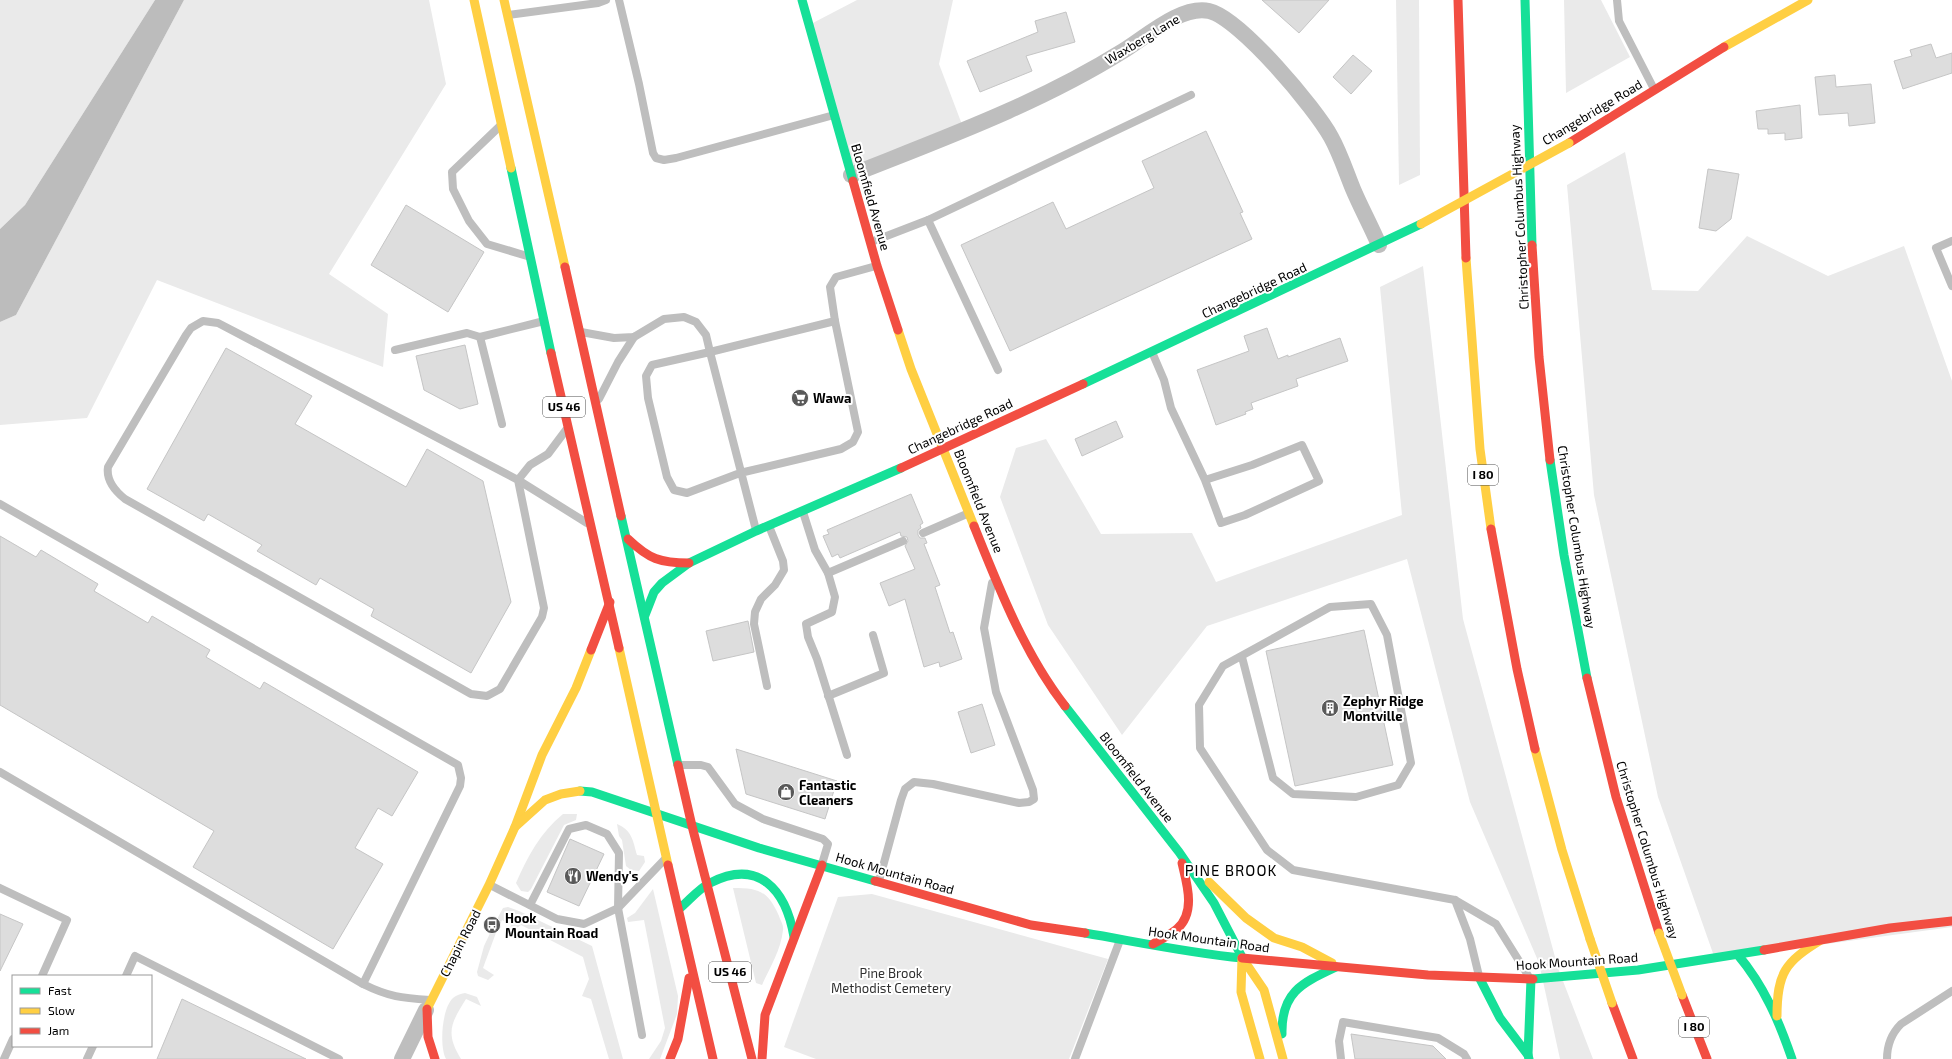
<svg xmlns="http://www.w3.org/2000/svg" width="1952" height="1059" viewBox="0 0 1952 1059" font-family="'Exo 2',sans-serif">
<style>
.green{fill:#eaeaea}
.water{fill:#bcbcbc}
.building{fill:#ddd;stroke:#c5c5c5}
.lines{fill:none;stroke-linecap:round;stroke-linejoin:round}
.lane{stroke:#bebebe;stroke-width:8}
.street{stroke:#bebebe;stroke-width:16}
.fast{stroke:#16e098;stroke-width:9}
.slow{stroke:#ffcf43;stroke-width:9}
.jam{stroke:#f24e42;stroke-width:9}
.slow-bridge{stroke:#ffcf43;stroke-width:9}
.labels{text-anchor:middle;stroke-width:4;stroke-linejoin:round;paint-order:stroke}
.shield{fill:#fff;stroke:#4c4c4c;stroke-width:1}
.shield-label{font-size:12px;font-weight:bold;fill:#000}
.street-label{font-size:13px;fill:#000;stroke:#fff}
.poi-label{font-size:13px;font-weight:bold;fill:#000;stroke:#fff;text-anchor:start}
.park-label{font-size:13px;fill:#303030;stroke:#fff}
.quarter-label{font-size:15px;letter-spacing:1px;fill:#000;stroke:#fff}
</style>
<rect width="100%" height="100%" fill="#fff"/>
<g class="green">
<path d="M 0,0 L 155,0 L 25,205 L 0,229 Z"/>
<path d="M 184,0 L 429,0 L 446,84 L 329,274 L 388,314 L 383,367 L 157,280 L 87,418 L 0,425 L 0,322 L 16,315 Z"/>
<path d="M 857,0 L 953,0 L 939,64 L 966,135 L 851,179 L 809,25 Z"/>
<path d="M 1396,0 L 1419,0 L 1420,175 L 1399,185 Z"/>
<path d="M 1564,0 L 1601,0 L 1630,57 L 1566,93 Z"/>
<path d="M 1625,152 L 1652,290 L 1698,291 L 1747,236 L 1828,276 L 1904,246 L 1952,381 L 1952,927 L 1715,959 L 1658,797 L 1594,495 L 1567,185 Z"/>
<path d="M 1423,266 L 1463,619 L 1558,968 L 1593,1059 L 1560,1059 L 1539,963 L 1470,802 L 1407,559 L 1207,626 L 1122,735 L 1048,625 L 1000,497 L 1016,448 L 1046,439 L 1101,534 L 1192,533 L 1216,582 L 1402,515 L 1380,287 Z"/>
<path d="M 563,814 L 577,814 L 576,820 L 564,825 L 531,889 L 528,892 L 521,891 L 516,883 C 528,856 540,833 563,814 Z"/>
<path d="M 617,824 C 632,830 633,841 637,855 L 644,856 L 645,862 L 639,871 L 631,870 L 626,866 L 622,840 L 619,836 Z"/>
<path d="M 733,888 C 759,888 768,891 779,916 C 780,920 784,925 783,930 C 781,950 770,967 762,985 L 756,983 Z"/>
<path d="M 653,889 L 678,996 L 677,1014 L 660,1059 L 649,1059 L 661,1041 L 665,1028 L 644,920 L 628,922 L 627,918 L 635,913 Z"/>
<path d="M 872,894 L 1108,959 L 1069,1059 L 816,1059 L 784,1047 L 838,897 Z"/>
<path d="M 508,907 L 519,911 L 592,946 L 623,1059 L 609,1059 L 591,999 L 582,996 L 589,979 L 583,957 L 521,925 L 514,930 L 509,929 L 511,925 L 502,920 L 500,925 L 496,921 L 503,908 Z"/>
<path d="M 493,927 L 497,930 L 483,968 L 494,975 L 488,980 L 478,976 L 477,972 L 484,946 Z"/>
<path d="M 465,993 L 477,997 L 481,1006 L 466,999 C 451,1023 445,1033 461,1059 L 446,1059 C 439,1046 442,1008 453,998 C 457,995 460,994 465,993 Z"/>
</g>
<path class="water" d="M 155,0 L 184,0 L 16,315 L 0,322 L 0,229 L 25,205 Z"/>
<g class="building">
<path d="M 1262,0 L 1329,0 L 1299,33 Z"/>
<path d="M 1066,12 L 1075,42 L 1026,56 L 1032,71 L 980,92 L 967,61 L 1038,32 L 1035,21 Z"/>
<path d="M 1931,44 L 1936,58 L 1952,53 L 1952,73 L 1903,89 L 1894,61 L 1912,56 L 1910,50 Z"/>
<path d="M 1353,55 L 1372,71 L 1351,94 L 1333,77 Z"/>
<path d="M 1835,75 L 1836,87 L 1871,84 L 1875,123 L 1849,126 L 1848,113 L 1819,115 L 1815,77 Z"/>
<path d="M 1800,105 L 1802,138 L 1785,140 L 1785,133 L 1768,134 L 1768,129 L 1758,129 L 1756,111 Z"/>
<path d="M 1206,131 L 1243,212 L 1240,213 L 1252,239 L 1010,351 L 961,245 L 1053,202 L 1066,229 L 1154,188 L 1142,161 Z"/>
<path d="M 1708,169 L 1739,174 L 1731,219 L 1716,231 L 1699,228 Z"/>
<path d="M 406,205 L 484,252 L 448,312 L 371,265 Z"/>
<path d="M 1267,328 L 1278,359 L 1288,355 L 1288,357 L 1340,338 L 1348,361 L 1296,379 L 1298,386 L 1251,403 L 1253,409 L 1245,412 L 1246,414 L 1216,425 L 1197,370 L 1249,351 L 1244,336 Z"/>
<path d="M 465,345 L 478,404 L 460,409 L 424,390 L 416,356 Z"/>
<path d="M 226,348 L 312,396 L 295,424 L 406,487 L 427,449 L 483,481 L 511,602 L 471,673 L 371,616 L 374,609 L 320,578 L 316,585 L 257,551 L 262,545 L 208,514 L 204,521 L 147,489 Z"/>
<path d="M 1116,421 L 1123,437 L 1082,456 L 1075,439 Z"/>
<path d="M 911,494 L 923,523 L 920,525 L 921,528 L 918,530 L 918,535 L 920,538 L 925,538 L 927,543 L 924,544 L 940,585 L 935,587 L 950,633 L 953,632 L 962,659 L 940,667 L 939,662 L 924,667 L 905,599 L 889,606 L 880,583 L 915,569 L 905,546 L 908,541 L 907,537 L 901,536 L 900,532 L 840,558 L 838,554 L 832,557 L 823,536 L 829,534 L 827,530 Z"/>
<path d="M 0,536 L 36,557 L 41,550 L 98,584 L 94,591 L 148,623 L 152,616 L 210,650 L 206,657 L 260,689 L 264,682 L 418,772 L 392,816 L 378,808 L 355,848 L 383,864 L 333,949 L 193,867 L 214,831 L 0,705 Z"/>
<path d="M 748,621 L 754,652 L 713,661 L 706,631 Z"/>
<path d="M 1364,630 L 1393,765 L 1295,786 L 1266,651 Z"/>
<path d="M 982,704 L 995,745 L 971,753 L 958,712 Z"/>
<path d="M 736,749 L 837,781 L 825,819 L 746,794 Z"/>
<path d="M 570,839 L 604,854 L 579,906 L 547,892 Z"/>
<path d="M 0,914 L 23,924 L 0,971 Z"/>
<path d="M 182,999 L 306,1059 L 157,1059 Z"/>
<path d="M 1351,1034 L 1433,1046 L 1446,1059 L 1355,1059 Z"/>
</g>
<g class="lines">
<g class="lane">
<path d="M 619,0 L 639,84 L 653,153 L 656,158 L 664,160 L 676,158 L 834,115"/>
<path d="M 1617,0 L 1619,21 L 1654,89"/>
<path d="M 508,15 L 598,3 L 606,0"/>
<path d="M 500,126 L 452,172 L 453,189 L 469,221 L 487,244 L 527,256"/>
<path d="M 928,220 L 998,370"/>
<path d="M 1952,241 L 1936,248 L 1952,286"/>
<path d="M 871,242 L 928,220 L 1191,95"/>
<path d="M 203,321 L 218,323 L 518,480 L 544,608 L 542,617 L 500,689 L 487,696 L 471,694 L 125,499 C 115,491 106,480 108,467 L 186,335 L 191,328 Z"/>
<path d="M 581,332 L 614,338 L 634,337 L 664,319 L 684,317 L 696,322 L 706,335 L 710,352 L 835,321 L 830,287 L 836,277 L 876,266"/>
<path d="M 395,350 L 467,333 L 480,337"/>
<path d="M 1152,352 L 1164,380 L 1171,408 L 1205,480 L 1221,523 L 1245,515 L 1319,481 L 1302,445 L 1252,465 L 1205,480"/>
<path d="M 599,399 L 618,362 L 634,337"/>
<path d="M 502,424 L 480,337 L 544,321"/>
<path d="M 566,430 L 548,454 L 530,465 L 518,480 L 587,523"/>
<path d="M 0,504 L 458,765 L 461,778 L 460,786 L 363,984"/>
<path d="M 803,512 L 815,550 L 828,573 L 903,541"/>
<path d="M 756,530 L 710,352 L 652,365 L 646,376 L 648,398 L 667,477 L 674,490 L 687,493 L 740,473 L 841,449 L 853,442 L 858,432 L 835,321"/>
<path d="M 923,533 L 969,513"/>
<path d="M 828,573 L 835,597 L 832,612 L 806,624 L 808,637 L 817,659 L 847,755"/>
<path d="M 1242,657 L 1273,778 L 1293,794 L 1356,797 L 1398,785 L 1411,763 L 1387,635 L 1371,604 L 1330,607 L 1223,666 L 1199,705 L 1200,748 L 1267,850 L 1293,870 L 1455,900 L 1496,924 L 1529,977"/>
<path d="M 767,686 L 754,624 L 755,612 L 761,599 L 775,585 L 784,570 L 783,561 L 769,526"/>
<path d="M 828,696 L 884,673 L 873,635"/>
<path d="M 679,765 L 701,765 L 708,767 L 735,804 L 763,819 L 823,839 L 828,844 L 822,864"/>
<path d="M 0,772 L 363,984 C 389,997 402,998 430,1000"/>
<path d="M 879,881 L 901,800 L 905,789 L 914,782 L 933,784 L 1019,803 L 1029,802 L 1034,799 L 1033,790 L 996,692 L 984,628 L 992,583"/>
<path d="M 490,885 L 557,919 L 584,924 L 618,908 L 665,859"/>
<path d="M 0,888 L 67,920 L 42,976"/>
<path d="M 1455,900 L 1470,939 L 1479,976"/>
<path d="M 530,905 L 569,829 L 586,825 L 607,834 L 619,853 L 618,908 L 642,1035"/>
<path d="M 126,976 L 135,956 L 339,1059"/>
<path d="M 4,1059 L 13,1039"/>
<path d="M 87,1059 L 93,1046"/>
<path d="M 1075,1059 L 1120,940"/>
<path d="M 1341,1059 L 1339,1041 L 1343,1022 L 1438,1038 L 1464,1054 L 1467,1059"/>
<path d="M 1887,1059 C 1887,1045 1891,1034 1901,1024 L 1952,991"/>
</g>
<g class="street">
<path d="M 851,175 C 944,138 1038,104 1123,51 C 1146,37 1181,5 1209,11 C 1240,18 1316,109 1331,137 C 1340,153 1346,172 1353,189 C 1361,208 1371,226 1379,245"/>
<path d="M 402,1059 L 426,1010"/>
</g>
<g class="fast">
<path d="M 802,0 L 853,181"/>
<path d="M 1525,0 L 1532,245"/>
<path d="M 511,168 L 551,353"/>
<path d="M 1083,384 L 1421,224"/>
<path d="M 1550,460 L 1564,555 L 1587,678"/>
<path d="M 621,516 L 678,765"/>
<path d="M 645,615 L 654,592 L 662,583 L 689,563 L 756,531 L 901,468"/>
<path d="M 1065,706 L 1179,852 L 1214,903 L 1243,959"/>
<path d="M 580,791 L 592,792 L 759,848 L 875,881"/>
<path d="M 679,909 C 689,901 698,889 710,883 C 759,858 786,890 794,937"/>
<path d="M 1085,933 C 1138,942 1189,953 1242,958"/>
<path d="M 1738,955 C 1764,986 1779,1021 1792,1059"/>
<path d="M 1479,977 L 1500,1018 L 1528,1055 L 1529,1059"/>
<path d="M 1533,979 L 1638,970 L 1764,950"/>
<path d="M 1282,1034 C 1281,992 1302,983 1336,967"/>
<path d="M 1528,1055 L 1531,979"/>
</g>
<g class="slow">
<path d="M 474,0 L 511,168"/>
<path d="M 504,0 L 565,267"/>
<path d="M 1724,47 L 1808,0"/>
<path d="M 1466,258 L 1480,449 L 1491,529"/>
<path d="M 898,330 L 911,369 L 974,526"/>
<path d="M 619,648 L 668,865"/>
<path d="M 1535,749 L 1562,850 L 1590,939"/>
<path d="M 515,827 L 542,755 L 576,688 L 591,650"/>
<path d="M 1209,882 L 1246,918 L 1274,938 L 1302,947 L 1332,963"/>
<path d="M 1242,958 L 1241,992 L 1260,1059"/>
<path d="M 1243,959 L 1264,990 L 1283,1059"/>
<path d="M 427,1009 L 489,885 L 515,827 L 545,800 L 561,794 L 580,791"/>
<path d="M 1777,1016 C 1777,973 1785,962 1821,940"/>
</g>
<g class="jam">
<path d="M 1458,0 L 1466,258"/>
<path d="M 1569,143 L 1724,47"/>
<path d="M 853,181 L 877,266 L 898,330"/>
<path d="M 1532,245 L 1539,357 L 1550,460"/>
<path d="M 565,267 L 621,516"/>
<path d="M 551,353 L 619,648"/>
<path d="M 901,468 L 1083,384"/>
<path d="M 974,526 C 999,588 1024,653 1065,706"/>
<path d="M 1491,529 L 1517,669 L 1535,749"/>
<path d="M 628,539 C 649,559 660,563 689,563"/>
<path d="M 591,650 L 610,602"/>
<path d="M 1587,678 L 1616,797 L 1659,933"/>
<path d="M 678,765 L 692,826 L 752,1059"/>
<path d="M 668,865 L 713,1059"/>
<path d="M 875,881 L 1031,925 L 1085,933"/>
<path d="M 1153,944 C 1161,939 1170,935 1177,929 C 1196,912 1187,884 1182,863"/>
<path d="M 1764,950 L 1890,928 L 1952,921"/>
<path d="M 1242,958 L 1428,975 L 1533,979"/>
<path d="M 1682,995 L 1707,1059"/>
<path d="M 1612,1003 L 1633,1059"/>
<path d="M 427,1009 L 428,1037 L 435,1059"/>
<path d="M 670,1059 L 678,1039 L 689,978"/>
<path d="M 762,1059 L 765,1015 L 822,865"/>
</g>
<g class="slow-bridge">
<path d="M 1421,224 L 1569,143"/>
<path d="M 1659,933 L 1682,995"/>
<path d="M 1590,939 L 1612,1003"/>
</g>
</g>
<defs>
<symbol id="supermarket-disc" viewBox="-11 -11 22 22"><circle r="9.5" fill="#595959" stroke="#fff"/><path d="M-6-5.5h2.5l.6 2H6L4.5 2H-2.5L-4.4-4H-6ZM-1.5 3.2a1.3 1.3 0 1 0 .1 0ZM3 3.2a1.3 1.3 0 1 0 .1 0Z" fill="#fff"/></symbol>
<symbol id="building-disc" viewBox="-11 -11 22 22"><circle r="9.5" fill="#595959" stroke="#fff"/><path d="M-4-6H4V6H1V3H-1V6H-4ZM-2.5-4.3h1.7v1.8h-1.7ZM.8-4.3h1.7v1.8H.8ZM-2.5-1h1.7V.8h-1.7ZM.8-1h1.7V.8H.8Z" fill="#fff"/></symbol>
<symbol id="shop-disc" viewBox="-11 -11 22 22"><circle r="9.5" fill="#595959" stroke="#fff"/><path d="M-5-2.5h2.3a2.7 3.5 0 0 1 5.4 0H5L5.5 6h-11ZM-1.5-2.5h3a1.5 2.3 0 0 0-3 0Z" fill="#fff"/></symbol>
<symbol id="restaurant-disc" viewBox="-11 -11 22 22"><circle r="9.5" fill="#595959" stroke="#fff"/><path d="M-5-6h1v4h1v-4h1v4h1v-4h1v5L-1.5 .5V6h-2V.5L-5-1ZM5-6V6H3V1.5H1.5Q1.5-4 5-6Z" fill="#fff"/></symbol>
<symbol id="bus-disc" viewBox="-11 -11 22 22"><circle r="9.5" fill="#595959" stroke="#fff"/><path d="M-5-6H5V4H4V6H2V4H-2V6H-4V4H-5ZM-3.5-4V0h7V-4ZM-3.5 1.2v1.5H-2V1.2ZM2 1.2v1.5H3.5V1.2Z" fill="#fff"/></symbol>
</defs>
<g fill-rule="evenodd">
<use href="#supermarket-disc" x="790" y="388" width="20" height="20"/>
<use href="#building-disc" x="1320" y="698" width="20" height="20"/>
<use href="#shop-disc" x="776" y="782" width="20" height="20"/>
<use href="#restaurant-disc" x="563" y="866" width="20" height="20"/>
<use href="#bus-disc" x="482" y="915" width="20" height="20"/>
</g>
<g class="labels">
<g class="shield">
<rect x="543" y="397" width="42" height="20" rx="3"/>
<rect x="1468" y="465" width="30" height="20" rx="3"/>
<rect x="709" y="962" width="42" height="20" rx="3"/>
<rect x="1679" y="1017" width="30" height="20" rx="3"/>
</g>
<g class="shield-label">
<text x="564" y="411">US 46</text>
<text x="1483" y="479">I 80</text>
<text x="730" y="976">US 46</text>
<text x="1694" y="1031">I 80</text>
</g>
<g class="street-label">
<text transform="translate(1142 39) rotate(-31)" y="5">Waxberg Lane</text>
<text transform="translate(1592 112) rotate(-31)" y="5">Changebridge Road</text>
<text transform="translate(871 197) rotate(74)" y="5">Bloomfield Avenue</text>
<text transform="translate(1519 217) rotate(-93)" y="5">Christopher Columbus Highway</text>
<text transform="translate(1254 290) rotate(-25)" y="5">Changebridge Road</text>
<text transform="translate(960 426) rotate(-25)" y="5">Changebridge Road</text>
<text transform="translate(979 501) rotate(68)" y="5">Bloomfield Avenue</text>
<text transform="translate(1577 537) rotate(81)" y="5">Christopher Columbus Highway</text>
<text transform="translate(1137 777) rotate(52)" y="5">Bloomfield Avenue</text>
<text transform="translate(1648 850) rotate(73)" y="5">Christopher Columbus Highway</text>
<text transform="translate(895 873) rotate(16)" y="5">Hook Mountain Road</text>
<text transform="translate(1209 939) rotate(8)" y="5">Hook Mountain Road</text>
<text transform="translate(460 943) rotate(-63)" y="5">Chapin Road</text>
<text transform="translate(1577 961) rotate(-4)" y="5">Hook Mountain Road</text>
</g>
<g class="poi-label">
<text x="813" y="403">Wawa</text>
<text x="1343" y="706">Zephyr Ridge<tspan x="1343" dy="15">Montville</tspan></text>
<text x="799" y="790">Fantastic<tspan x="799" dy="15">Cleaners</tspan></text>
<text x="586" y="881">Wendy's</text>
<text x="505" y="923">Hook<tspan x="505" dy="15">Mountain Road</tspan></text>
</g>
<g class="park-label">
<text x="891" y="978">Pine Brook<tspan x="891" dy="15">Methodist Cemetery</tspan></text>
</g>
<g class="quarter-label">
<text x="1231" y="876">PINE BROOK</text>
</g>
</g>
<rect x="12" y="975" width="140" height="72" fill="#ffffff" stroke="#999999"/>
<rect x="20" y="988" width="20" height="6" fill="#16e098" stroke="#999999"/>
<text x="48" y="995" font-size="12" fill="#000000">Fast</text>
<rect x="20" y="1008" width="20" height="6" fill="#ffcf43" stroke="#999999"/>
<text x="48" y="1015" font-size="12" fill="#000000">Slow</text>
<rect x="20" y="1028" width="20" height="6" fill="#f24e42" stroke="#999999"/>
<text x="48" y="1035" font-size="12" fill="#000000">Jam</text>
</svg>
